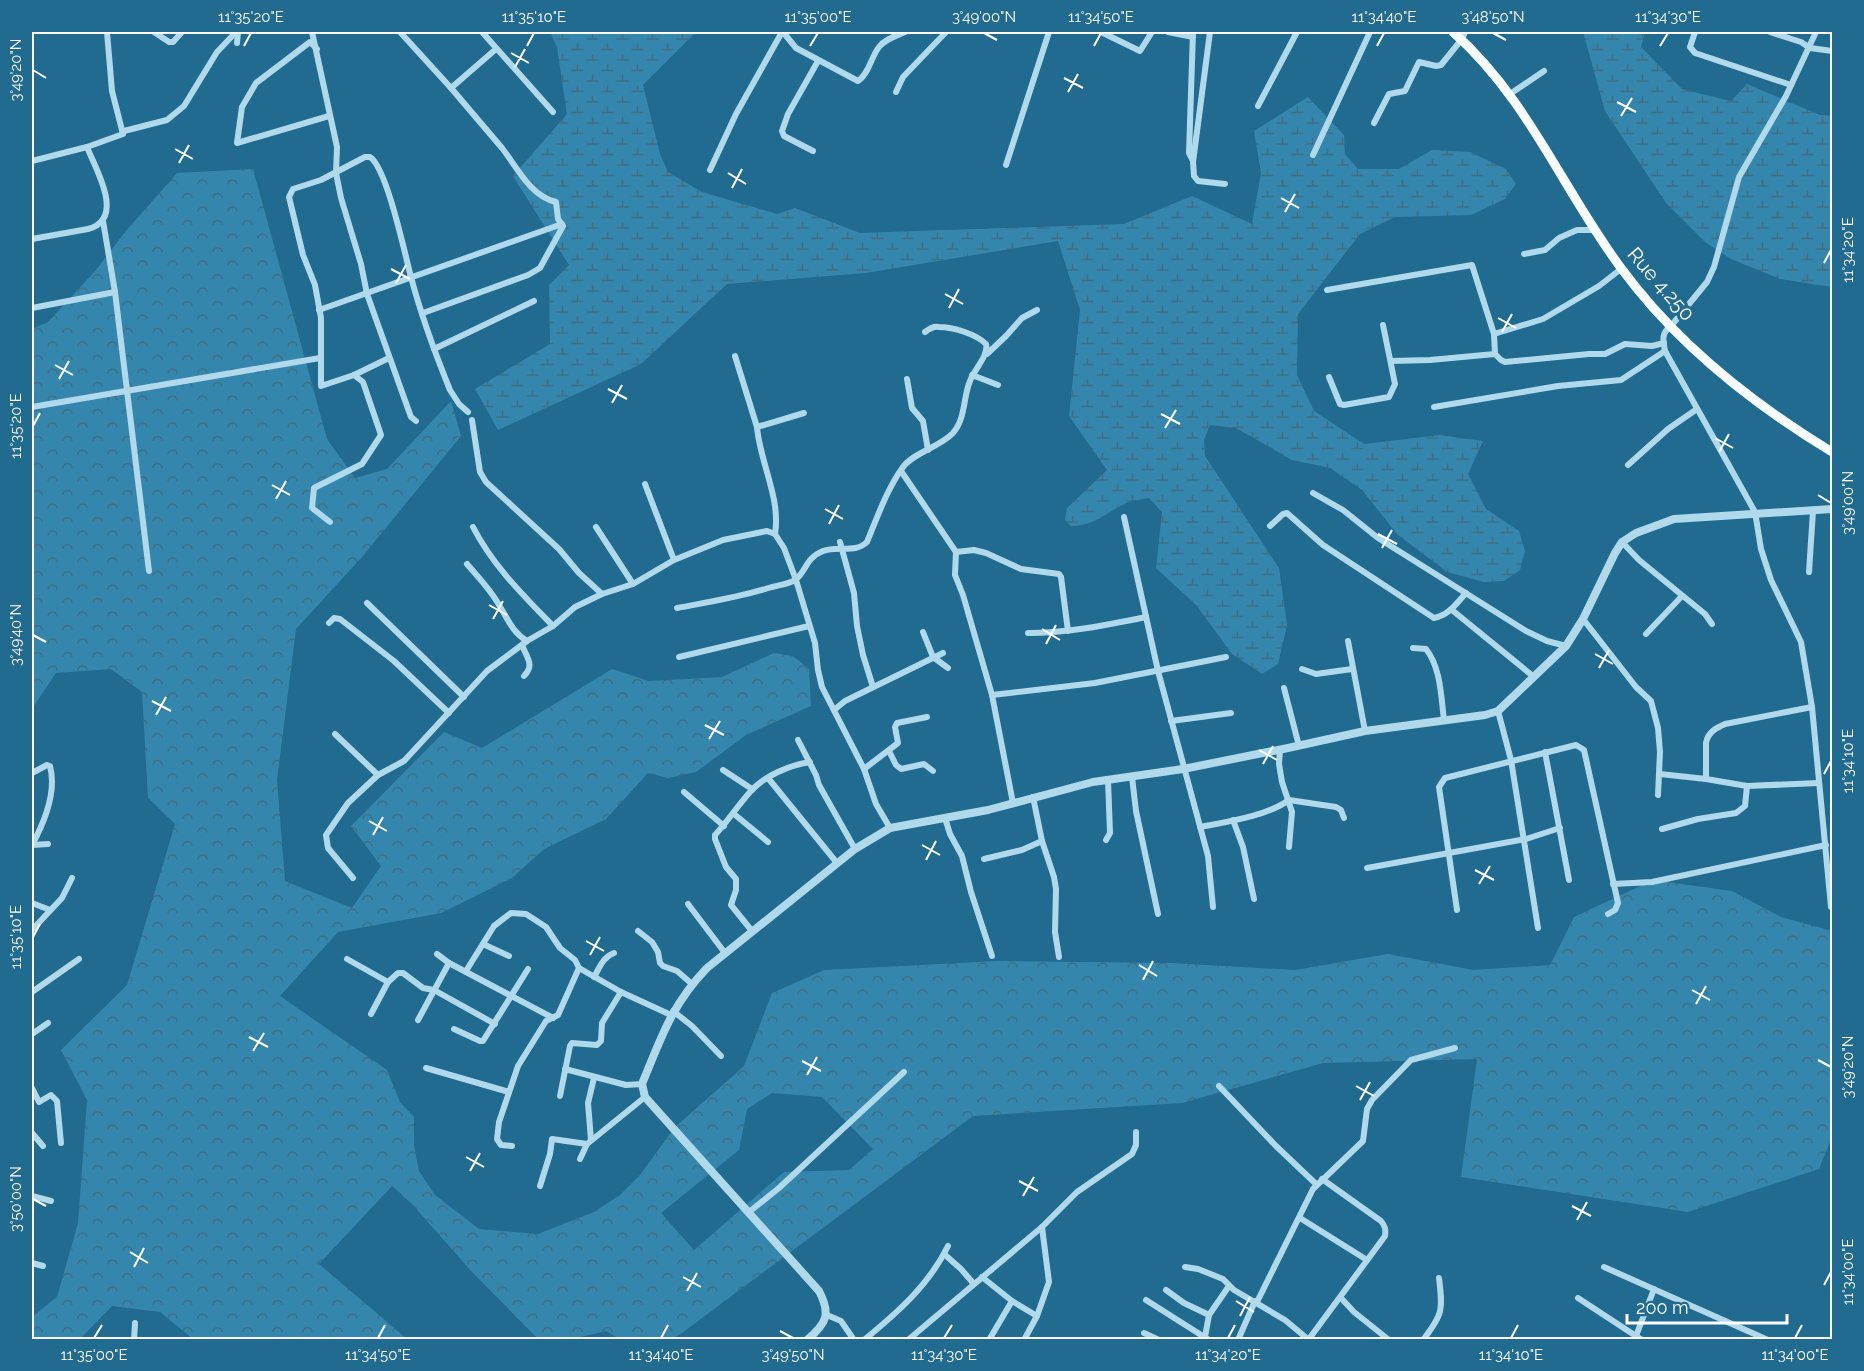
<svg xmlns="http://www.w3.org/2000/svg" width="1864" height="1371" viewBox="0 0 1864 1371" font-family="Raleway,sans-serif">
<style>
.forest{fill:url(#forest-crowns);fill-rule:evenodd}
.wetland{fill:url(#wetland-marsh)}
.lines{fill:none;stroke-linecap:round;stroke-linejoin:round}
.minor{stroke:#b1d9ec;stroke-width:6}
.tertiary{stroke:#b1d9ec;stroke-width:8}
.primary{stroke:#f7fcff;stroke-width:9}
.ticks{fill:none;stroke:#fff;stroke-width:2}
.labels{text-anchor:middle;stroke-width:6;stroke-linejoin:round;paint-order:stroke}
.street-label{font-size:20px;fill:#fff;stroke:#216a90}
.neatline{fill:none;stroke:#fff;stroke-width:2}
.ticks-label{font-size:15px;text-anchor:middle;fill:#fff}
</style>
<defs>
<pattern id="forest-crowns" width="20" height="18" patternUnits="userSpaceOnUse" patternTransform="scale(1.5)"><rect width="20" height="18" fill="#3586ad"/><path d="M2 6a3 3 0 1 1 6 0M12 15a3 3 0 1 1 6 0" fill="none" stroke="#3e6f86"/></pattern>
<pattern id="wetland-marsh" width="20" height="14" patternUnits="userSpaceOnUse" patternTransform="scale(1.5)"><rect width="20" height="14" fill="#3586ad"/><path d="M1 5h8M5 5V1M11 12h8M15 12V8" fill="none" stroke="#3e6f86"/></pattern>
</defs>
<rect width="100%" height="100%" fill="#216a90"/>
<path class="forest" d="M 253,169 L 327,439 L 355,478 L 387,469 L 451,401 L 461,436 L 362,557 L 296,629 L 277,780 L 285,881 L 352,908 L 381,866 L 351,826 L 444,732 L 482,748 L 612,669 L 649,681 L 722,677 L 774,653 L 793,656 L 809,669 L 811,706 L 746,735 L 696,772 L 668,778 L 648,773 L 606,819 L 544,849 L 512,878 L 441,913 L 338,932 L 280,996 L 387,1070 L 400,1102 L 414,1117 L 414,1145 L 419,1171 L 435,1195 L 479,1229 L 538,1234 L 594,1212 L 620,1195 L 640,1175 L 674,1128 L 744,1066 L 772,993 L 824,970 L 998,961 L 1171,963 L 1295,970 L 1388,954 L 1473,970 L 1550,965 L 1574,917 L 1653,880 L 1732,891 L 1781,917 L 1832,931 L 1832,1137 L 1819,1169 L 1688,1212 L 1461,1177 L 1477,1059 L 1323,1063 L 1182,1103 L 973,1116 L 682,1333 L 672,1339 L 619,1339 L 606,1331 L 572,1339 L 538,1339 L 472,1272 L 412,1204 L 392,1186 L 319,1264 L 407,1339 L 193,1339 L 160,1312 L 112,1306 L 80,1339 L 32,1339 L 32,1317 L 57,1297 L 78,1223 L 87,1100 L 61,1050 L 127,985 L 175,824 L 148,798 L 142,692 L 111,669 L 56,673 L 32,709 L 32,329 L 48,322 L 96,270 L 125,232 L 177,173 ZM 772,1093 L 822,1097 L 873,1149 L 849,1170 L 784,1172 L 694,1250 L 661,1213 L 739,1150 L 747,1109 Z"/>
<g class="wetland">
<path d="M 550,32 L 696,32 L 643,85 L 660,154 L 668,172 L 702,192 L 777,214 L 795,208 L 860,233 L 1124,224 L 1192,196 L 1252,224 L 1261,173 L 1254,131 L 1308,97 L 1344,135 L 1345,154 L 1358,169 L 1399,169 L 1432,150 L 1470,152 L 1506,169 L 1516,184 L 1505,199 L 1471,215 L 1395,217 L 1360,234 L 1298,314 L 1297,375 L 1314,411 L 1364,444 L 1440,435 L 1483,441 L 1468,474 L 1486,509 L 1519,531 L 1525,551 L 1520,570 L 1504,581 L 1484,582 L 1447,572 L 1398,535 L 1362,490 L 1330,468 L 1292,460 L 1236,428 L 1210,425 L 1204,440 L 1205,456 L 1279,568 L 1287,625 L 1278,664 L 1262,674 L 1232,654 L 1197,606 L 1156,568 L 1162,512 L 1149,498 C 1142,499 1135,500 1129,502 C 1108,510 1097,526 1071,526 L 1065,520 L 1067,508 L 1107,470 L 1069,416 L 1080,310 L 1058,241 L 866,273 L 727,284 L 641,364 L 498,430 L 475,389 L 550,344 L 549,285 L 569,265 L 513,176 L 567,114 L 557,47 Z"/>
<path d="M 1583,32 L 1645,32 L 1641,47 L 1682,89 L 1731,101 L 1747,84 L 1820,115 L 1832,116 L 1832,287 L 1780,279 L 1731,259 L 1705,242 L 1666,203 L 1605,111 Z"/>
</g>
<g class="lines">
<g class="minor">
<path d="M 154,32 L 169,42 L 173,42 L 182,32"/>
<path d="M 312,32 L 337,147 L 336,173 L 341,198 L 361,264 L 367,294 L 407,406 L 411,417 L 416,421"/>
<path d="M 400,32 L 451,88 L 496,49"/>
<path d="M 482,32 L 553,112"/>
<path d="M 783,32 L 796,48 L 858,81 C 869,74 871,57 879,47 C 885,39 896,36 905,32"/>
<path d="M 1101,32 L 1140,51 L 1152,32"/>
<path d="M 1168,32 L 1193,37"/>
<path d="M 1210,32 L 1193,162 L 1194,176 L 1198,181 L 1225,184"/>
<path d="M 1695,32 L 1690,47 L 1695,53 L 1791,85"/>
<path d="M 1770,32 L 1801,42 L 1810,48 L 1832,51"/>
<path d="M 1816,32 L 1786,96 L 1739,177 L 1714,267 L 1707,282 L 1671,326 C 1661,333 1663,340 1665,351 L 1755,512 L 1761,549 L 1771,580 L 1801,642 L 1812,707 L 1831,907"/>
<path d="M 237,43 L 238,32"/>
<path d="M 317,49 L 310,42 L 256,83 L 242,107 L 237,143 L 329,116"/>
<path d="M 896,92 L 903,77 L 946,32"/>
<path d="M 1510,94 L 1544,71"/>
<path d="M 1258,106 L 1297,32"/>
<path d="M 1374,123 L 1389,94 L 1405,91 L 1419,62 L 1436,66 L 1441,65 L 1462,39 L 1465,32"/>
<path d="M 124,131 L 167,120 L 184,106 L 217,52 L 236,32"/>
<path d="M 813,151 L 784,136 L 782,131 L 788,114 L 818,61"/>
<path d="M 1313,155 L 1370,32"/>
<path d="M 32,161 L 87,147 L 123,134 L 112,91 L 107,32"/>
<path d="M 1193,161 L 1189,153 L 1193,32"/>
<path d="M 1006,165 L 1049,32"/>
<path d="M 710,170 L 736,114 L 782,32"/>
<path d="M 103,221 L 115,292 L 149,571"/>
<path d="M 32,239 L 88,229 C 126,219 96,170 87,147"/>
<path d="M 1524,254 L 1545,250 L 1559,238 L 1577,230 L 1595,230"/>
<path d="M 1327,290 L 1472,265 L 1494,334 L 1495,354 L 1501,360 L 1505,362 L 1589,354 L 1605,354 L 1625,344 L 1652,346 L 1664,343"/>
<path d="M 32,308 L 115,292"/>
<path d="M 319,310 L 562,224"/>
<path d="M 423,313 L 528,275 L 540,268 L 563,226 L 558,219 L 556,202 C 530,196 517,167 502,148 C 485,128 468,108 451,88"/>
<path d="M 1494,334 L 1543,319 L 1599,286 L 1621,269"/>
<path d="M 434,349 L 534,301"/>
<path d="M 987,354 L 1006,336 L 1022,318 L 1037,310"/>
<path d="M 735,356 L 757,427"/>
<path d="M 389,358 L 354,375 L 321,386 L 321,318 L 315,285 L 303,255 L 289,197 L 293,189 L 321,180 L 365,157 L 370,157 C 387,168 405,255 411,277 C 421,315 435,353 450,390 L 459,404 L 468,412"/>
<path d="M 1391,361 L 1430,360 L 1495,354"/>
<path d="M 972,375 L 998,385"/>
<path d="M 1329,377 L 1340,404 L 1344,405 L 1389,397 L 1395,384 L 1383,325"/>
<path d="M 907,379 L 912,408 L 923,421 L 928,450"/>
<path d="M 32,407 L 320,358"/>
<path d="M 1434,407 L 1558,386 L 1621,380 L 1665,351"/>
<path d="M 804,413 L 757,427 C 760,463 781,498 775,534 L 784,548 L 796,580 L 815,643 L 818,670 L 822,687 L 864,769 L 876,804 L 890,828"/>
<path d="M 472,420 L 480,472 L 486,482 L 559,549 L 579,573 L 602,594"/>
<path d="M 1628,465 L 1668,429 L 1697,409"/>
<path d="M 901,471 L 956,552 L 955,575 L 963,595 L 992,695 L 1013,803"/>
<path d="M 645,484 L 674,560"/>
<path d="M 1313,493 L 1343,510 L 1378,538 L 1526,631 L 1547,641 L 1566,646"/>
<path d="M 1124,517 L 1158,671 L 1208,856 L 1213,907"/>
<path d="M 330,522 L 312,508 L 314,488 L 362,464 L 381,435 L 363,382 L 354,375"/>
<path d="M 1270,526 L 1283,514 L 1287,513 L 1323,545 L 1434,618 C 1449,615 1456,604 1466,593"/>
<path d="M 473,527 C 493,566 523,595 553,626"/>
<path d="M 596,527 L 633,584"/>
<path d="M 840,542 L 854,593 L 857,626 L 863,655 L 873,687"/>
<path d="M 1622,542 L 1639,560 L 1705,614 L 1712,624"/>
<path d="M 956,552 L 974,550 L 986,553 L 1021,569 L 1059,574 L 1061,577 L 1068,631"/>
<path d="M 467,564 C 478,577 491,590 499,605 C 508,619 512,632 527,641"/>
<path d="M 1809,572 L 1813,511"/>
<path d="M 367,603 L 464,697"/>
<path d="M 677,608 C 709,602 741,597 772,587 C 779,585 789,584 795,580 C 806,573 805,558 823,551 C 838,545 855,554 867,542 C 877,518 887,489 903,467 C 913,453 940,447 953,433 C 966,418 963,397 970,381 C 974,370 989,355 986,344 C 976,334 953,327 939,327 C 933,326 929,329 925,332"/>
<path d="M 1452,610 L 1534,677"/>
<path d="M 1583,619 L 1636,687 L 1651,701 L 1658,728 L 1660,752 L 1658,795"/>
<path d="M 329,623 L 334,618 L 340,619 L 394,661 L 449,713"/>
<path d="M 923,632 L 933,657 L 948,668"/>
<path d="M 1028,633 C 1068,633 1107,625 1146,617"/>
<path d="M 1646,634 L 1682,596"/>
<path d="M 1348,641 L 1365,731"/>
<path d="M 522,645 C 527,658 535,665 524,676"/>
<path d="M 1413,648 L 1426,649 C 1441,668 1441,697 1444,720"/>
<path d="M 679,657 L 809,626"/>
<path d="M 1302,669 L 1316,674 L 1352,669"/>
<path d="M 1284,688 L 1299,746"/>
<path d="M 992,695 L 1095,683 L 1226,657"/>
<path d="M 834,710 L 845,701 L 943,653"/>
<path d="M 1498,711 L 1511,760 L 1538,928"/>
<path d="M 1171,721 L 1231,713"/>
<path d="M 335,734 L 378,775"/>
<path d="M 798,740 L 816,775 L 819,785 L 855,849"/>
<path d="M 1280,750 L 1279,764 L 1282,782 L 1292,812 L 1289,847"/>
<path d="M 889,751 L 896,765 L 901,769 L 924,764 L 933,771"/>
<path d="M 1545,752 L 1569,880"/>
<path d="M 864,769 L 898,743 L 895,727 L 897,723 L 927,717"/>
<path d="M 723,770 L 752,789"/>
<path d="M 32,773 L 47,765 L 50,766 C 57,792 44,823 32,845"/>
<path d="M 1660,774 L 1706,779 L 1747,786 L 1819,783"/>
<path d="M 1132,777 L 1136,811 L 1158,914"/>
<path d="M 768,778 L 837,863"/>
<path d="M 1706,779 L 1706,743 C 1708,732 1716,728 1725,724 L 1812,707"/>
<path d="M 684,792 L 724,826"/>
<path d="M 1033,797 L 1042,841 L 1054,877 L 1056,889 L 1055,932 L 1059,957"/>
<path d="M 734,814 L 768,842"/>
<path d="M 945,818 L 950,834 L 962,856 L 971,892 L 992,956"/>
<path d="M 1233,820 L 1243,847 L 1254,899"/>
<path d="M 1200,827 C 1226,822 1267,816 1289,800 L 1336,807 L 1341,810 L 1344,818"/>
<path d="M 1662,829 L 1698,819 L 1736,813 L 1745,806 L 1747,786"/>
<path d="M 1106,840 L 1110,833 L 1108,780"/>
<path d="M 32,845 L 48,844"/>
<path d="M 984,859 L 1022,850 L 1042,841"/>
<path d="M 1367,868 L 1526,839 L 1560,828"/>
<path d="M 353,878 L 328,848 L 326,835 L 348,803 L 378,775 L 404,761 L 487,671 L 527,641 L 553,626 L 575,607 L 602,594 L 633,584 L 674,560 L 723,540 L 767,531 L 775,534"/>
<path d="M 1613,884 L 1652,882 L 1826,845"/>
<path d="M 32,903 L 50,910"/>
<path d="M 688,904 L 725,953"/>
<path d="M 1457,910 L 1439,787 L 1445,778 L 1576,745 L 1584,750 L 1618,903 L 1615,910 L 1608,914"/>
<path d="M 32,930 L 62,898 L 72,878"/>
<path d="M 638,931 L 652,942 L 658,952 L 660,963 L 663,966 L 677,971 L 692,984"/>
<path d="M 752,931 L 731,905 L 736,890 L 736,879 L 726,867 L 715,839 L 715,835 C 728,821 738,805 751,791 C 764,776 790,765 810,762"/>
<path d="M 483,944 L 509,956"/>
<path d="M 437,954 L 449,963 L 553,1018"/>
<path d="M 347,959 L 388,982"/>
<path d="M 466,971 L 494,926 L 511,913 L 526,914 L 546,927 L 560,948 L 575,960 L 579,968"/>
<path d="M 594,977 C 600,967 603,957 614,953"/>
<path d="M 32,992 L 79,959"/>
<path d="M 673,1011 L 692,1026 L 721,1056"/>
<path d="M 371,1014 L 388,982 L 398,973 L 403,973 L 423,988 L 434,990 L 495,1024"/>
<path d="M 418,1020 L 449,963"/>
<path d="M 454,1029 L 480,1041 L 483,1041 L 528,969"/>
<path d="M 32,1034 L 48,1023"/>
<path d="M 426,1068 L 509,1092"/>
<path d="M 565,1069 L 626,1085 L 642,1084"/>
<path d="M 1219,1086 L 1276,1146 L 1316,1184"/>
<path d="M 32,1088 L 39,1102 L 51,1095 L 57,1101 L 61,1143"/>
<path d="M 560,1096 L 570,1046 L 572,1043 L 597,1045 L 601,1041 L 602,1023 L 621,992"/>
<path d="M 32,1133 L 43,1146"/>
<path d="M 591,1140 L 588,1103 L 594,1078"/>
<path d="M 512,1146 L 501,1145 L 497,1139 L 499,1122 L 518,1066 L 546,1021 L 558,1015 L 579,968 L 621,992 L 671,1015"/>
<path d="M 580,1159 L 587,1144"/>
<path d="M 540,1186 L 550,1154 L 552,1139 L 587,1144 L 645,1097"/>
<path d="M 32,1196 L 51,1201"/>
<path d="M 749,1212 L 779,1188 L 904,1072"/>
<path d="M 1300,1218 L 1367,1260"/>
<path d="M 944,1254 L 961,1269 L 974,1284"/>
<path d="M 32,1263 L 43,1266"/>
<path d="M 1185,1267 L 1198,1269 L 1223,1279 L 1234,1290 L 1285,1320 L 1309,1340"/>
<path d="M 1604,1267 L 1768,1340"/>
<path d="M 982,1277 L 1012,1301 L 1037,1316"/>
<path d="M 1166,1290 L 1184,1303 L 1209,1315"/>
<path d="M 1341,1298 L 1354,1312 L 1389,1340"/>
<path d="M 1578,1298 L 1642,1340"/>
<path d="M 1146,1300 L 1209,1340"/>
<path d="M 1257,1302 L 1313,1189 L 1363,1141 L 1367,1109 L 1372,1100 L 1411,1060 L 1455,1048"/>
<path d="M 827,1315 L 841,1321 L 854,1340"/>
<path d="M 1144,1333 L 1159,1340"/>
<path d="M 1636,1336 L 1654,1289"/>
<path d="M 1205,1337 L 1209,1315 L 1229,1286"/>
<path d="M 1309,1339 L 1385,1236 C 1386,1229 1385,1226 1381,1221 L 1322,1179"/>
<path d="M 134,1340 L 135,1323"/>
<path d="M 864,1340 C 897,1313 929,1285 948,1246"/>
<path d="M 908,1340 L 1042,1227 L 1077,1192 L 1132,1154 L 1136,1145 L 1136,1132"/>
<path d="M 989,1340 L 1012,1301"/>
<path d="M 1024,1340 L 1037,1316 L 1049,1282 L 1042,1227"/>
<path d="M 1238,1340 L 1255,1301"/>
<path d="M 1423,1340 C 1443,1314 1443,1310 1439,1278"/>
</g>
<path class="tertiary" d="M 807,1340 C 827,1323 831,1314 819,1291 L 645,1097 L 642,1084 C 661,1038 672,1004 707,968 L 855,849 L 890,828 L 988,810 L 1093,782 L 1183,769 L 1288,748 L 1365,731 L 1485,715 L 1498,711 L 1566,646 L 1583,619 L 1615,553 L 1622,542 L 1636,533 L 1674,519 L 1832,509"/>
<path class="primary" d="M 1453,32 C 1527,97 1563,190 1621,268 C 1676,343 1753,404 1832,452"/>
</g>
<path class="ticks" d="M 984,33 L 997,40M 1493,33 L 1506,40M 244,46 L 251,33M 527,46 L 534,33M 810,46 L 818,33M 1094,46 L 1101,33M 1377,46 L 1384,33M 1660,46 L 1668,33M 511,53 L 529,63M 515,67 L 525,49M 33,70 L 46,78M 1064,78 L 1083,88M 1068,92 L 1078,74M 1617,102 L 1636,112M 1621,116 L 1632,98M 175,149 L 193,159M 179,163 L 189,145M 728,173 L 746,184M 732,188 L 742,169M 1281,198 L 1299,208M 1285,212 L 1295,194M 1824,263 L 1831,250M 391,269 L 410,279M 396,283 L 406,265M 945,294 L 963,304M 949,308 L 959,289M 1498,318 L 1516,328M 1502,332 L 1512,314M 55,365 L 73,375M 59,379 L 69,361M 608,389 L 627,399M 612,403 L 622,385M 1161,414 L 1180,424M 33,426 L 40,413M 1165,428 L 1176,410M 1715,438 L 1733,448M 1719,452 L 1729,434M 272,485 L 290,495M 1818,495 L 1831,503M 276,499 L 286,481M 825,509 L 843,519M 829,524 L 839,505M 1378,534 L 1397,544M 1382,548 L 1392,530M 489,605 L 507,615M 493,619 L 503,601M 1042,629 L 1060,640M 33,635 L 46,642M 1046,644 L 1056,625M 1595,654 L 1613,664M 1599,668 L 1609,650M 152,701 L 171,711M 156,715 L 166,697M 705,725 L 724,735M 709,739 L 720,721M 1259,750 L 1277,760M 1263,764 L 1273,746M 1824,774 L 1831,761M 369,821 L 387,831M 373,835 L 383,817M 922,845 L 940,855M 926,860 L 936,841M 1475,870 L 1494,880M 1479,884 L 1490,866M 33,937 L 40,924M 586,941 L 604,951M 590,955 L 600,937M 1139,965 L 1157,976M 1143,980 L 1153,961M 1692,990 L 1710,1000M 1696,1004 L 1706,986M 249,1037 L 268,1047M 253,1051 L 264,1033M 1818,1060 L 1831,1067M 802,1061 L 821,1071M 807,1075 L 817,1057M 1356,1086 L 1374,1096M 1360,1100 L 1370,1082M 466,1157 L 484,1167M 470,1171 L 480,1153M 1019,1181 L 1038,1191M 1023,1196 L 1034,1177M 33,1199 L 46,1206M 1572,1206 L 1591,1216M 1577,1220 L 1587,1202M 130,1252 L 148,1263M 134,1267 L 144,1248M 683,1277 L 701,1287M 1824,1285 L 1831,1272M 687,1291 L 697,1273M 1236,1301 L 1254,1312M 1240,1316 L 1250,1297M 780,1331 L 793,1338M 94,1338 L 102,1325M 378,1338 L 385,1325M 661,1338 L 668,1325M 944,1338 L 952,1325M 1228,1338 L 1235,1325M 1511,1338 L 1518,1325M 1795,1338 L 1802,1325"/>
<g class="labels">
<g class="street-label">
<text transform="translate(1661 284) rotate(49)" y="7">Rue 4.250</text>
</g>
</g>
<rect width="1864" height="1371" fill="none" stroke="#216a90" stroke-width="66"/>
<path d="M1627 1314v9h160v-9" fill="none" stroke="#ffffff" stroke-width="3"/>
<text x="1636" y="1314" font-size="18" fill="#ffffff" stroke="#216a90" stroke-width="4.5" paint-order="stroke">200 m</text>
<rect x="33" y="33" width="1798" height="1305" class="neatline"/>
<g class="ticks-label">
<text x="251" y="22">11°35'20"E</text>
<text x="534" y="22">11°35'10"E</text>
<text x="818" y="22">11°35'00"E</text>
<text x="984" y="22">3°49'00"N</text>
<text x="1101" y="22">11°34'50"E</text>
<text x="1384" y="22">11°34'40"E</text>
<text x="1493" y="22">3°48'50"N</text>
<text x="1668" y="22">11°34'30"E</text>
<text transform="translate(16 70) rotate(-90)" y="5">3°49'20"N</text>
<text transform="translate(1848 250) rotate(-90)" y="5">11°34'20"E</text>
<text transform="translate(16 426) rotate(-90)" y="5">11°35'20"E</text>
<text transform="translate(1848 503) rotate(-90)" y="5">3°49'00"N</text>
<text transform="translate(16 635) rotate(-90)" y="5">3°49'40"N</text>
<text transform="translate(1848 761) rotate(-90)" y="5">11°34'10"E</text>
<text transform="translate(16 937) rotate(-90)" y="5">11°35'10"E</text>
<text transform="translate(1848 1067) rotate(-90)" y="5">3°49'20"N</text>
<text transform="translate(16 1199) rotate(-90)" y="5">3°50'00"N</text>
<text transform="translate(1848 1272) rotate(-90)" y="5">11°34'00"E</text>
<text x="94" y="1360">11°35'00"E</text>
<text x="378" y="1360">11°34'50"E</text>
<text x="661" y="1360">11°34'40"E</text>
<text x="793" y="1360">3°49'50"N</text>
<text x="944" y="1360">11°34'30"E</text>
<text x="1228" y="1360">11°34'20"E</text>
<text x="1511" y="1360">11°34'10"E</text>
<text x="1795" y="1360">11°34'00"E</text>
</g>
</svg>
